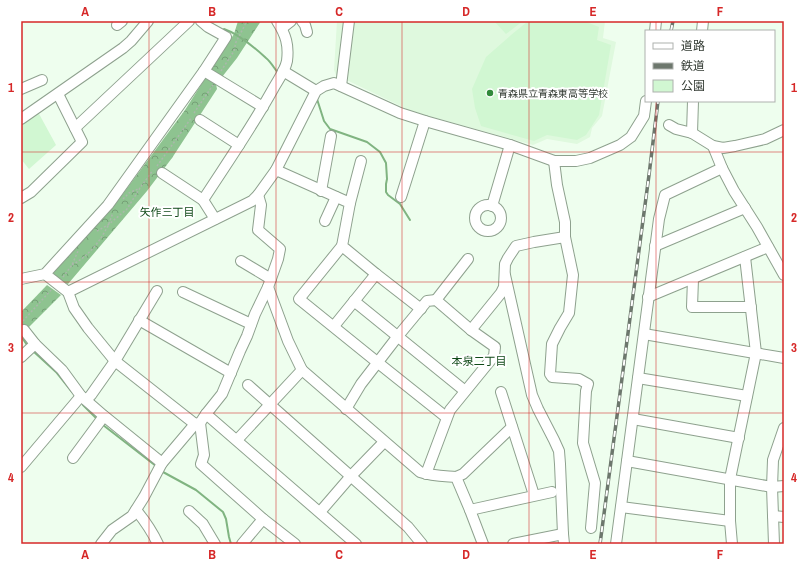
<svg xmlns="http://www.w3.org/2000/svg" width="805" height="565" viewBox="0 0 805 565" font-family="'Archivo Narrow','Noto Sans JP',sans-serif">
<style>
.built{fill:#dff9de}
.forest{fill:url(#forest-crowns)}
.green{fill:#d1f7d2}
.lines{fill:none;stroke-linecap:round;stroke-linejoin:round}
.stream{stroke:#80b481;stroke-width:2}
.minor-casing{stroke:#8ea18e;stroke-width:12}
.path{stroke:#abb8ab;stroke-width:1.5;stroke-dasharray:2 2;stroke-linecap:butt}
.minor{stroke:#fff;stroke-width:10}
.rail-casing{stroke:#6d776d;stroke-width:3.5}
.rail{stroke:#fff;stroke-width:2;stroke-dasharray:6;stroke-linecap:butt}
.grid{fill:none;stroke:#d62828;stroke-width:1;stroke-opacity:0.55}
.poi-dot{fill:#318a3b;stroke:#fff;stroke-width:1.5}
.labels{text-anchor:middle;stroke-width:4;stroke-linejoin:round;paint-order:stroke}
.poi-label{font-size:10px;fill:#343c34;stroke:#fff;text-anchor:start}
.neighbourhood-label{font-size:11px;fill:#104a18;stroke:#fff}
.neatline{fill:none;stroke:#d62828;stroke-width:1.5}
.grid-label{font-size:13px;text-anchor:middle;font-weight:bold;fill:#d62828}
</style>
<defs>
<pattern id="forest-crowns" width="20" height="18" patternUnits="userSpaceOnUse"><rect width="20" height="18" fill="#8ec390"/><path d="M2 6a3 3 0 1 1 6 0M12 15a3 3 0 1 1 6 0" fill="none" stroke="#75a076"/></pattern>
</defs>
<rect width="100%" height="100%" fill="#eefeee"/>
<path class="built" d="M 337,21 L 605,21 L 603,38 L 616,42 L 602,116 L 592,128 L 590,137 L 577,144 L 547,139 L 533,145 L 411,111 L 336,75 L 334,70 Z"/>
<g class="forest">
<path d="M 238,21 L 261,21 L 237,58 L 222,77 L 210,70 L 234,34 Z"/>
<path d="M 206,77 L 216,84 L 217,89 L 172,158 L 147,191 L 68,284 L 65,283 L 54,275 L 54,272 L 122,195 L 185,110 Z"/>
<path d="M 47,285 L 61,295 L 28,328 L 21,331 L 21,312 Z"/>
</g>
<g class="green">
<path d="M 494,21 L 523,21 L 506,34 Z"/>
<path d="M 532,21 L 584,21 L 599,27 L 597,40 L 611,45 L 599,115 L 586,135 L 577,140 L 547,135 L 534,141 L 481,126 L 475,108 L 472,89 L 486,57 L 511,35 L 527,22 Z"/>
<path d="M 38,112 L 56,145 L 29,169 L 21,159 L 21,123 Z"/>
</g>
<g class="lines">
<g class="stream">
<path d="M 224,29 C 239,34 254,47 266,58 C 271,62 274,68 278,73"/>
<path d="M 317,99 L 324,121 L 330,129 L 367,142 L 380,152 L 386,163 L 387,179 L 386,184 L 386,192 L 388,195 L 400,204 L 410,220"/>
<path d="M 21,336 L 27,345"/>
<path d="M 33,351 L 56,372 L 72,392"/>
<path d="M 83,405 L 96,418"/>
<path d="M 103,425 L 156,466"/>
<path d="M 163,472 L 196,490 L 223,512 L 226,519 L 229,537 L 231,544"/>
</g>
<defs>
<g id="minor">
<path d="M 302,21 L 305,25 L 307,32"/>
<path d="M 117,25 L 122,21"/>
<path d="M 282,28 L 291,21"/>
<path d="M 655,31 L 656,21"/>
<path d="M 702,31 L 703,21"/>
<path d="M 204,71 L 263,107"/>
<path d="M 283,71 L 316,91"/>
<path d="M 341,86 L 349,21"/>
<path d="M 21,89 L 42,80"/>
<path d="M 21,119 L 123,48 L 131,41 L 148,21"/>
<path d="M 200,120 L 239,145"/>
<path d="M 669,125 L 676,129 L 692,133 L 713,146 L 723,148 L 735,146 L 765,139 L 784,130"/>
<path d="M 75,128 L 189,21"/>
<path d="M 692,133 L 693,101"/>
<path d="M 713,146 L 722,168 L 734,191 L 757,227 L 784,275"/>
<path d="M 554,161 L 557,185 L 565,222 L 565,237 L 573,275 L 569,313 L 560,328 L 552,344 L 550,374 L 552,377 L 579,379 L 588,384 L 586,391 L 583,443 L 595,483 L 591,528"/>
<path d="M 276,170 L 350,203 L 342,246 L 376,274 L 421,309"/>
<path d="M 162,173 L 203,200"/>
<path d="M 321,191 L 331,136"/>
<path d="M 401,197 L 425,121"/>
<path d="M 21,198 L 31,192 L 82,142 L 58,94"/>
<path d="M 350,203 L 361,161"/>
<circle cx="488" cy="218" r="13"/>
<path d="M 492,206 L 510,145"/>
<path d="M 215,219 L 203,200 C 227,163 252,127 273,89 C 278,80 285,71 287,61 C 289,45 286,35 277,21"/>
<path d="M 325,221 L 336,197"/>
<path d="M 342,246 L 299,299 L 377,362 L 446,417"/>
<path d="M 655,246 L 745,208"/>
<path d="M 241,261 L 271,279"/>
<path d="M 45,274 L 68,292 L 74,308 L 88,328 L 115,361 L 195,424"/>
<path d="M 505,275 L 532,395 L 538,409 L 554,440 L 559,451 L 560,464 L 563,534 L 564,544"/>
<path d="M 21,279 L 45,274 L 108,205 L 204,71 L 226,37 L 208,27 L 201,21"/>
<path d="M 693,279 L 692,307 L 751,307"/>
<path d="M 268,287 L 288,341 L 302,370 L 420,472 C 432,476 444,476 456,477 L 470,510 L 483,544"/>
<path d="M 68,292 L 252,201 L 258,195 L 276,170 L 316,91 L 324,86 L 334,83 L 400,113 L 425,121 L 510,145 L 554,161 L 576,161 L 590,158 L 620,145 L 631,137 L 644,116 L 646,101"/>
<path d="M 183,292 L 251,324"/>
<path d="M 648,297 L 768,247"/>
<path d="M 436,300 L 468,259"/>
<path d="M 354,301 L 465,391"/>
<path d="M 139,320 L 231,373"/>
<path d="M 334,326 L 376,274"/>
<path d="M 24,330 L 35,344 L 62,370 L 81,396 L 104,416 L 162,463"/>
<path d="M 471,330 L 501,293 L 504,287 L 505,264 L 508,258 L 516,246 L 534,242 L 565,237"/>
<path d="M 644,334 L 784,358"/>
<path d="M 21,357 L 35,344"/>
<path d="M 638,378 L 747,396"/>
<path d="M 248,385 L 408,527 L 422,544"/>
<path d="M 501,392 L 534,495"/>
<path d="M 86,400 L 91,395 L 115,361 L 157,291"/>
<path d="M 346,409 L 361,384 L 398,336 L 427,301 L 436,300 L 471,330 L 495,347 L 494,356 L 450,410 L 426,474"/>
<path d="M 206,414 L 356,544"/>
<path d="M 633,419 L 739,438"/>
<path d="M 200,423 L 204,455 L 201,464 L 263,519 L 295,544"/>
<path d="M 237,440 L 302,370"/>
<path d="M 73,458 L 104,416"/>
<path d="M 627,461 L 772,487 L 784,486"/>
<path d="M 21,467 L 81,396"/>
<path d="M 456,477 L 463,474 L 512,427"/>
<path d="M 621,507 L 730,521"/>
<path d="M 136,510 C 145,521 152,531 158,544"/>
<path d="M 470,510 L 552,492"/>
<path d="M 189,511 L 203,524 L 215,544"/>
<path d="M 320,512 L 351,476 L 384,442"/>
<path d="M 773,516 L 784,517"/>
<path d="M 101,544 L 112,530 L 132,516 L 144,497 L 162,463 L 195,424 L 200,423 L 206,414 L 222,394 L 240,351 L 247,336 L 255,314 L 268,287 L 278,259 L 280,249 L 258,230 L 261,205 L 258,195"/>
<path d="M 242,544 L 263,519"/>
<path d="M 513,544 L 563,534"/>
<path d="M 616,544 L 659,219 L 665,195 L 722,168"/>
<path d="M 732,544 L 730,521 L 730,479 L 756,353 L 745,257"/>
<path d="M 774,544 L 772,487 L 773,460 L 784,428"/>
</g>
</defs>
<use href="#minor" class="minor-casing"/>
<g class="path">
<path d="M 221,71 L 234,51 L 236,42 L 247,21"/>
<path d="M 194,113 L 213,85"/>
<path d="M 157,166 L 192,117"/>
<path d="M 123,199 L 129,193 L 140,188"/>
<path d="M 97,231 L 108,225 L 127,209 L 140,188 L 153,170"/>
<path d="M 72,265 C 86,257 97,246 105,231 C 109,226 110,219 113,213"/>
<path d="M 63,277 L 72,265 L 78,251"/>
<path d="M 23,321 L 51,290"/>
</g>
<use href="#minor" class="minor"/>
<defs>
<g id="rail">
<path d="M 671,31 L 673,21"/>
<path d="M 600,544 L 649,175 L 658,101"/>
</g>
</defs>
<use href="#rail" class="rail-casing"/>
<use href="#rail" class="rail"/>
</g>
<path class="grid" d="M 149,21 L 149,544M 276,21 L 276,544M 402,21 L 402,544M 529,21 L 529,544M 656,21 L 656,31M 656,101 L 656,544M 21,152 L 784,152M 21,282 L 784,282M 21,413 L 784,413"/>
<circle class="poi-dot" cx="490" cy="93" r="4"/>
<g class="labels">
<g class="poi-label">
<text x="498" y="97">青森県立青森東高等学校</text>
</g>
<g class="neighbourhood-label">
<text x="167" y="216">矢作三丁目</text>
<text x="479" y="365">本泉二丁目</text>
</g>
</g>
<rect width="805" height="565" fill="none" stroke="#ffffff" stroke-width="44"/>
<rect x="645" y="30" width="130" height="72" fill="#ffffff" stroke="#aeb1ae"/>
<rect x="653" y="43" width="20" height="6" fill="#ffffff" stroke="#aeb1ae"/>
<text x="681" y="50" font-size="12" fill="#343c34">道路</text>
<rect x="653" y="63" width="20" height="6" fill="#6d776d" stroke="#aeb1ae"/>
<text x="681" y="70" font-size="12" fill="#343c34">鉄道</text>
<rect x="653" y="80" width="20" height="12" fill="#d1f7d2" stroke="#aeb1ae"/>
<text x="681" y="90" font-size="12" fill="#343c34">公園</text>
<rect x="22" y="22" width="761" height="521" class="neatline"/>
<g class="grid-label">
<text x="85" y="16">A</text>
<text x="212" y="16">B</text>
<text x="339" y="16">C</text>
<text x="466" y="16">D</text>
<text x="593" y="16">E</text>
<text x="720" y="16">F</text>
<text x="11" y="92">1</text>
<text x="794" y="92">1</text>
<text x="11" y="222">2</text>
<text x="794" y="222">2</text>
<text x="11" y="352">3</text>
<text x="794" y="352">3</text>
<text x="11" y="482">4</text>
<text x="794" y="482">4</text>
<text x="85" y="559">A</text>
<text x="212" y="559">B</text>
<text x="339" y="559">C</text>
<text x="466" y="559">D</text>
<text x="593" y="559">E</text>
<text x="720" y="559">F</text>
</g>
</svg>
